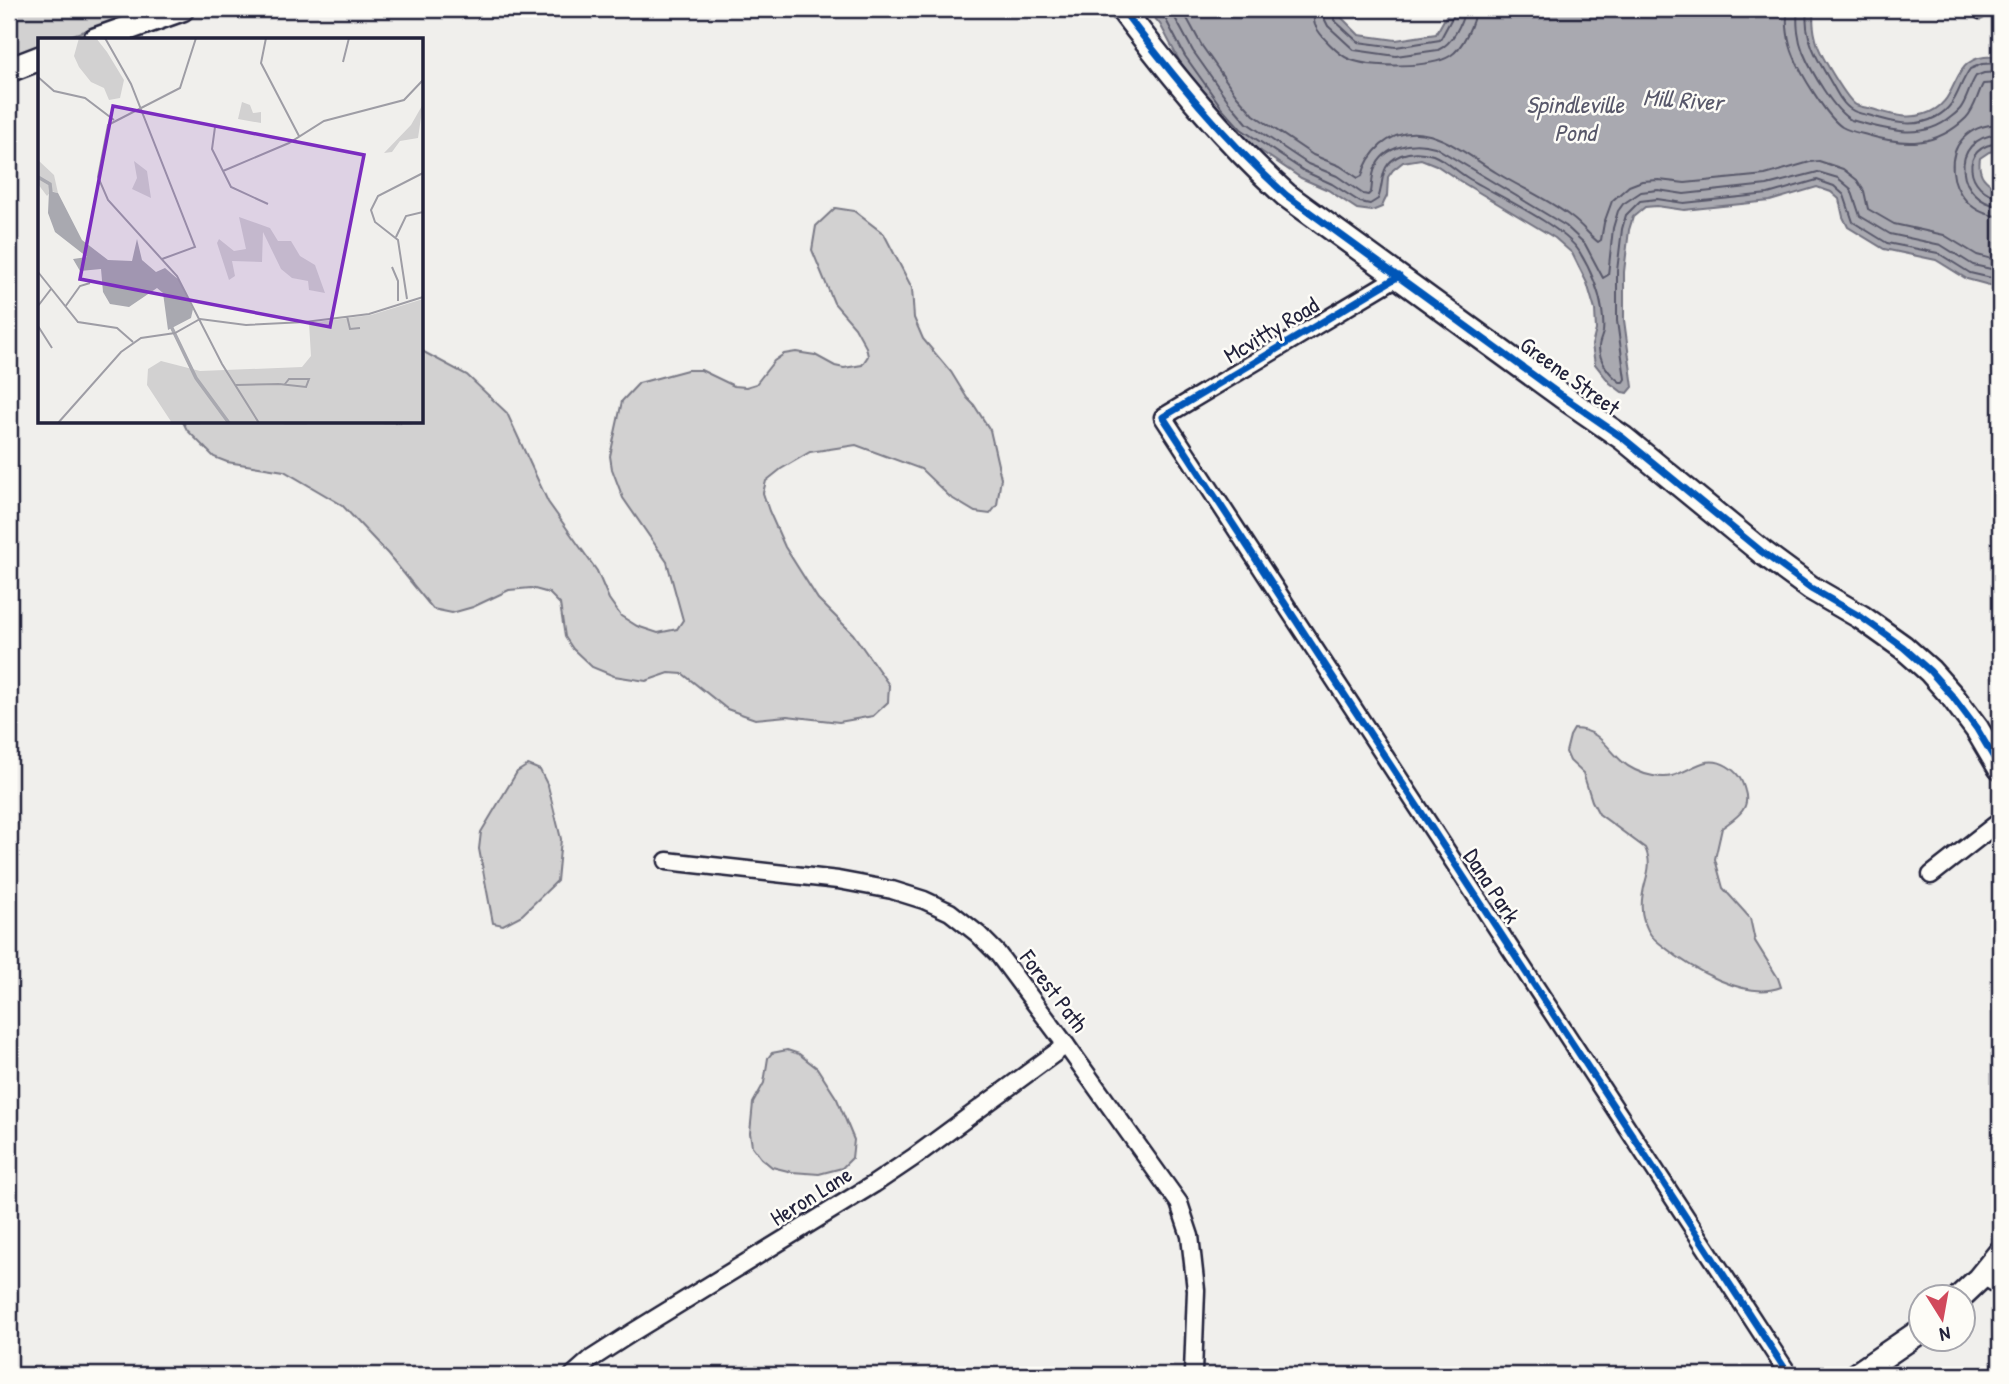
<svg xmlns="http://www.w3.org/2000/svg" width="2009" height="1384" viewBox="0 0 2009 1384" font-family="'Patrick Hand',sans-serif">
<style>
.green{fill:#d2d1d1;stroke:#7a7a86;stroke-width:2}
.water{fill:#a9a9b0;stroke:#737381;stroke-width:2}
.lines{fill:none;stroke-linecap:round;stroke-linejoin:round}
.shore{stroke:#58586a;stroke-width:2}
.lane-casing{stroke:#22223b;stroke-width:13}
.street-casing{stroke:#22223b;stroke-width:21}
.secondary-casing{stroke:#22223b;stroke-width:28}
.lane{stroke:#fdfcf7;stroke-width:8}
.street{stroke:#fdfcf7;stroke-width:16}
.secondary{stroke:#fdfcf7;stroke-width:23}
.cycleway-casing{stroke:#fdfcf7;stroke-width:11}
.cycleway{stroke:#0057b8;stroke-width:7}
.labels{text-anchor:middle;stroke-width:5;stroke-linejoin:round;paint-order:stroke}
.street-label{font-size:23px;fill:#22223b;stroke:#fdfcf7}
.water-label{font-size:24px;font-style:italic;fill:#58586a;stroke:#fdfcf7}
.inset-river{fill:none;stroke:#a9a9b0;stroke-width:3.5}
.inset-road{fill:none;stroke:#9e9da5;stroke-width:2}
.view{fill:#7b2cbf;fill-opacity:0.15;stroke:#7b2cbf;stroke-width:3.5}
.inset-edge{fill:none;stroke:#22223b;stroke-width:3.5}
</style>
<rect width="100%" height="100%" fill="#f0efec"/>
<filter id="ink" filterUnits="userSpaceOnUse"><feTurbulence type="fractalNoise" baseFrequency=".0143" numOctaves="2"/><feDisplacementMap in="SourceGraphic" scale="14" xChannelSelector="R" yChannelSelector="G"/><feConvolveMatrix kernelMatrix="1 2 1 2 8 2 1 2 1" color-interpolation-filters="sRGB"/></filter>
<g filter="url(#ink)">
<g class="green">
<path d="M 9,9 L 152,9 L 57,40 L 40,40 L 40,46 L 9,56 Z"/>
<path d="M 835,208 L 854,211 L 884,234 L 912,288 L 914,318 L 923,339 L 951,372 L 967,398 L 974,405 L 990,430 L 1001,478 L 997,505 L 990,514 L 975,512 L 950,497 L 921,469 L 856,445 L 810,452 L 781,469 L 766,481 L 763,493 L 769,511 L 785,547 L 818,599 L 853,634 L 889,685 L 888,702 L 873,716 L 839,722 L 787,716 L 755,719 L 727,709 L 683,674 L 669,673 L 646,681 L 614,676 L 592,667 L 573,649 L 565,637 L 560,604 L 549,593 L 531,588 L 509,590 L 473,607 L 452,613 L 433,609 L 388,554 L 342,505 L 284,471 L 227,462 L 214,457 L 187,430 L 183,422 L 422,422 L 422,351 L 467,375 L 507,413 L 548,502 L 597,571 L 609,599 L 621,616 L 637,626 L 658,633 L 677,629 L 683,620 L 667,562 L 623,498 L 612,469 L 610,456 L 622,401 L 639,383 L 687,370 L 701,370 L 734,386 L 746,387 L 756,384 L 774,361 L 784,354 L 796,352 L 815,355 L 835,366 L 844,368 L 862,365 L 868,356 L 866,347 L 855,327 L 834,303 L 812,250 L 816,226 Z"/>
<path d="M 1574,729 C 1605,729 1610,759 1635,770 C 1645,775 1661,779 1672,776 C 1692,771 1706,753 1727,766 C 1737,772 1742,779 1745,791 C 1751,810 1735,818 1722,828 L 1715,859 L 1723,888 L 1750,918 L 1755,941 L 1778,978 L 1781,987 C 1746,1001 1690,968 1663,946 C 1659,943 1654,939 1651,935 C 1647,930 1642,917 1642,910 C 1639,885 1656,870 1645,848 L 1599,814 L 1592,801 L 1583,773 L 1570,761 L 1566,752 L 1570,736 Z"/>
<path d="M 528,765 L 540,770 L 548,786 L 561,839 L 557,881 L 522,915 L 503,925 L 493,923 L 479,849 L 481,832 L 517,772 Z"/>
<path d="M 787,1050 L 799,1054 L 817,1068 L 837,1099 L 854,1140 L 852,1158 L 842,1168 L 819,1174 L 792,1172 L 772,1167 L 761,1158 L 752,1146 L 750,1133 L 753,1103 L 764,1083 L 768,1058 L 772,1053 Z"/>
</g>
<path class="water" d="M 1147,9 L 1341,9 L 1340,16 L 1359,35 L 1396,40 L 1436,34 L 1450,9 L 1814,9 C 1812,21 1814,34 1818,46 C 1822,57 1847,100 1856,105 C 1861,107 1868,108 1872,109 C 1890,114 1907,120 1925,114 C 1966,101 1944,51 2000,57 L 2000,150 L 1989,152 L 1980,158 C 1977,176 1986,182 2000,191 L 2000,288 L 1967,279 L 1936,260 L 1884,249 L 1848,227 L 1843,217 L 1839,199 L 1831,192 L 1817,187 L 1770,201 L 1684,210 L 1657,206 L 1645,207 L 1633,217 L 1629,230 L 1624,272 L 1624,320 L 1633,387 L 1628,393 L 1622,392 L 1610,383 L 1595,364 L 1592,345 L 1596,330 L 1595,310 L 1587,283 L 1572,253 L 1555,238 L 1460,181 L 1436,165 L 1421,159 L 1403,162 L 1393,170 L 1388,177 L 1387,196 L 1384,202 L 1382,207 L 1372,211 L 1357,209 L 1328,190 L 1301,178 L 1237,135 L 1217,112 L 1179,60 L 1160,24 Z"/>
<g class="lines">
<g class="shore">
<path d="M 1157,9 L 1166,20 L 1185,56 L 1222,108 L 1241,129 L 1304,171 L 1332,184 L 1360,202 L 1370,204 L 1378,199 C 1385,181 1378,165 1401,155 C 1411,151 1423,152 1433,155 C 1446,160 1456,171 1468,178 C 1496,195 1562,225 1579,251 C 1590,269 1599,290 1602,310 C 1603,317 1604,325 1603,332 C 1602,337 1599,342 1599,347 C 1599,361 1609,374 1620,382 L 1623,382 L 1625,379 L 1617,321 L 1617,271 L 1622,229 L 1626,215 L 1640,201 L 1657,199 L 1684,203 L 1768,194 L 1817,180 L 1834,186 L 1844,195 L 1853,222 L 1887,243 L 1938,253 L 1970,273 L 2000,280"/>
<path d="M 1168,9 L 1174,16 L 1193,51 L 1229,102 L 1247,123 L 1308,164 L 1337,176 L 1363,194 L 1368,195 L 1371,192 C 1372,187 1372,180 1373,175 C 1379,146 1412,140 1435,147 L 1566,226 L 1585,244 L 1603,278 L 1608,275 L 1613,228 L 1618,211 L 1623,204 L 1641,192 L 1658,190 L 1684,194 L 1767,185 L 1818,172 L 1838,178 L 1851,189 L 1860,216 L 1890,234 L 1941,245 L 1973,265 L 2000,271"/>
<path d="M 1182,9 L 1202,46 L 1237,96 L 1254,115 L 1313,155 L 1340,166 L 1358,178 L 1362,176 C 1365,164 1371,154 1381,145 C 1420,112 1463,153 1497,173 C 1521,188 1548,199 1571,217 C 1581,224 1589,235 1598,242 L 1601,240 L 1604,223 L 1612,201 L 1629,186 L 1642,181 L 1659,180 L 1685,183 L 1765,175 L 1810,162 L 1819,161 L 1843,169 L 1857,180 L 1864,191 L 1868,209 L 1894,224 L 1944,235 L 1977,255 L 2000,261"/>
<path d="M 1314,9 C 1314,14 1313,19 1315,25 C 1319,35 1339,55 1349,59 C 1370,68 1431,68 1450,56 C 1463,48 1474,23 1475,9"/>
<path d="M 1325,9 L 1324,18 L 1328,26 L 1354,50 L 1396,56 L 1438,50 C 1452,44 1463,23 1464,9"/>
<path d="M 1334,9 L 1334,20 L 1358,42 L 1396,47 L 1440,40 L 1454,14 L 1455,9"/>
<path d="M 1788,9 C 1785,23 1788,42 1794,56 C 1800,73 1827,117 1842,127 C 1849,131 1859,133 1867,135 C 1905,146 1936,147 1966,118 C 1975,109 1977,95 1983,84 L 2000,83"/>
<path d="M 1798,9 C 1796,22 1798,39 1803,52 C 1811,71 1834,111 1851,120 C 1884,129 1921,142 1951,117 C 1955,114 1960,110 1962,106 C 1968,96 1970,85 1976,76 L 1984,73 L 2000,72"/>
<path d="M 1807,9 C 1803,37 1818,61 1832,84 C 1837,93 1843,105 1852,110 C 1856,113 1863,114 1868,115 C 1891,122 1914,129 1936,117 C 1958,105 1957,87 1970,69 L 1982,64 L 2000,63"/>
<path d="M 2000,124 C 1930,126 1944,214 2000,216"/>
<path d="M 2000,134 C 1945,138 1958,203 2000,206"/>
<path d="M 2000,143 C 1957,146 1967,192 2000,197"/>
</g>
<defs>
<g id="lane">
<path d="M 1978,9 L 1980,14"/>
<path d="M 1982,1280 L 2000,1291"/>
</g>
<g id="street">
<path d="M 1399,276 L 1163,417 L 1789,1375"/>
<path d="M 667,861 L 838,880 L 892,890 L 924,900 L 950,912 L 978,934 L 998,954 L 1066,1045 L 1179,1203 L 1190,1236 L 1196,1290 L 1193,1373"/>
<path d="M 1931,875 L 2000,821"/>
<path d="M 573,1375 L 591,1359 L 633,1332 L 874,1184 L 914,1157 L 1066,1045"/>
</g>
<g id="secondary">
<path d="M 1122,9 C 1172,75 1224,139 1286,195 L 1562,396 L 1623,438 L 1762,552 L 1811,588 L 1861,617 L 1903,647 L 1930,671 L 1953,697 L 1977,729 L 2000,768"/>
<path d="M 95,40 L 182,9"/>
<path d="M 9,70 L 40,58"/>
<path d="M 1961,1296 L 1979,1279 L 2000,1253"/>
<path d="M 1856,1375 L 1922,1330"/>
</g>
</defs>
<use href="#lane" class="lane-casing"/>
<use href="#street" class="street-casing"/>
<use href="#secondary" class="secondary-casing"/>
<use href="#lane" class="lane"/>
<use href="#street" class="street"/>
<use href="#secondary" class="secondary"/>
<defs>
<g id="cycleway">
<path d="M 1122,9 C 1172,75 1224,139 1286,195 L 1562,396 L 1623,438 L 1762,552 L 1811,588 L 1861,617 L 1903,647 L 1930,671 L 1953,697 L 1977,729 L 2000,768"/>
<path d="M 1399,276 L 1163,417 L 1789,1375"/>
</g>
</defs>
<use href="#cycleway" class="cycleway-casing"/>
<use href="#cycleway" class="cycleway"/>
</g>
</g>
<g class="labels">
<g class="street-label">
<text transform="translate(1271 330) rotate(-31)" y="8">Mcvitty Road</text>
<text transform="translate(1570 376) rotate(36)" y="8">Greene Street</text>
<text transform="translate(1492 886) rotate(57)" y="8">Dana Park</text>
<text transform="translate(1054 991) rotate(53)" y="8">Forest Path</text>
<text transform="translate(811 1196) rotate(-32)" y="8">Heron Lane</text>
</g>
<g class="water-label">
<text transform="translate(1683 100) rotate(4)" y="8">Mill River</text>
<text x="1575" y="113">Spindleville<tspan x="1575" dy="28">Pond</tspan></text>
</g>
</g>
<g transform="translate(38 38)">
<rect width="385" height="385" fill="#f0efec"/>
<path d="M 41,0 L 58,0 L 69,14 L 86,42 L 82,60 L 71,62 L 66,50 L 53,44 L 41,29 L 36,18 ZM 204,64 L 212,67 L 215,75 L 223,74 L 223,85 L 200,81 ZM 385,66 L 380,100 L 362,103 L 354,114 L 346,115 L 373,87 ZM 0,122 L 16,137 L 20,155 L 13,153 L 9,158 L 0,146 ZM 96,123 L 109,133 L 113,160 L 94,151 L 99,140 ZM 201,179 L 232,190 L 240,203 L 253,203 L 262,218 L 277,227 L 287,255 L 271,252 L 270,243 L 254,240 L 243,231 L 225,194 L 224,224 L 194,223 L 197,238 L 191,242 L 179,205 L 181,201 L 196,213 L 208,211 ZM 385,261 L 385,385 L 134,385 L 109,347 L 110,331 L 123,323 L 162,333 L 264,329 L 273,318 L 271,285 L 333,277 Z" fill="#d2d1d1"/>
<path d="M 11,153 L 20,155 L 44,202 L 70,222 L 94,223 L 99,201 L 104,222 L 118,234 L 127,230 L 141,242 L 155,271 L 153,280 L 130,292 L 125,255 L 119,250 L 91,269 L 72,266 L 65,254 L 63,231 L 42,233 L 35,221 L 49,219 L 17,194 L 10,175 Z" fill="#a9a9b0"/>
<path class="inset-river" d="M 0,139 L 12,146 L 13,155M 132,286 L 158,340 L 191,385"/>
<path class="inset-road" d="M 67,0 L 93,46 L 157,209 L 124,221M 158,0 L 142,50 L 70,87 L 60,139 L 70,162 L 139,238 L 184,326 L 221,385M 228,0 L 223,25 L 261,98M 305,24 L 311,0M 0,39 L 16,53 L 47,60 L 76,82M 177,89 L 174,111 L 193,149 L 230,166M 185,133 L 251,105 L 286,83 L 366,62 L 385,42M 358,199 L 368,178 L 385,174M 354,229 L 360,243 L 360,263M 0,234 L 40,284 L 79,290 L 95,304M 369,261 L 360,202 L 337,184 L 333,172 L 340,158 L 385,135M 0,268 L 13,251M 27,269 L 42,248 L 52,245M 309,278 L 312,291 L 322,290M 0,288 L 14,310M 241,346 L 268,349 L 271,341 L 251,341 L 247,346M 198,347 L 241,346M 20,385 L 83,314 L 103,300 L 137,295 L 162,281 L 208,287 L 267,284 L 331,276 L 385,259"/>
<path class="view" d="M 75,68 L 326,117 L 292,289 L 42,241 Z"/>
<rect width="385" height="385" class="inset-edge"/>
</g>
<rect width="2009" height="1384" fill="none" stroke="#fdfcf7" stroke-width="35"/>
<rect x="18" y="18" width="1974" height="1349" fill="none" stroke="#22223b" stroke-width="2.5" filter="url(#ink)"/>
<g transform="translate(1942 1318) rotate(169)"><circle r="33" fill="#fdfcf7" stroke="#a5a5ac" stroke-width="2"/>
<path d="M0-5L12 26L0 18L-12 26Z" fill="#d1495b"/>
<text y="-10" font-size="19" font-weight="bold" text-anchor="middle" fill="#22223b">N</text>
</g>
</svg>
